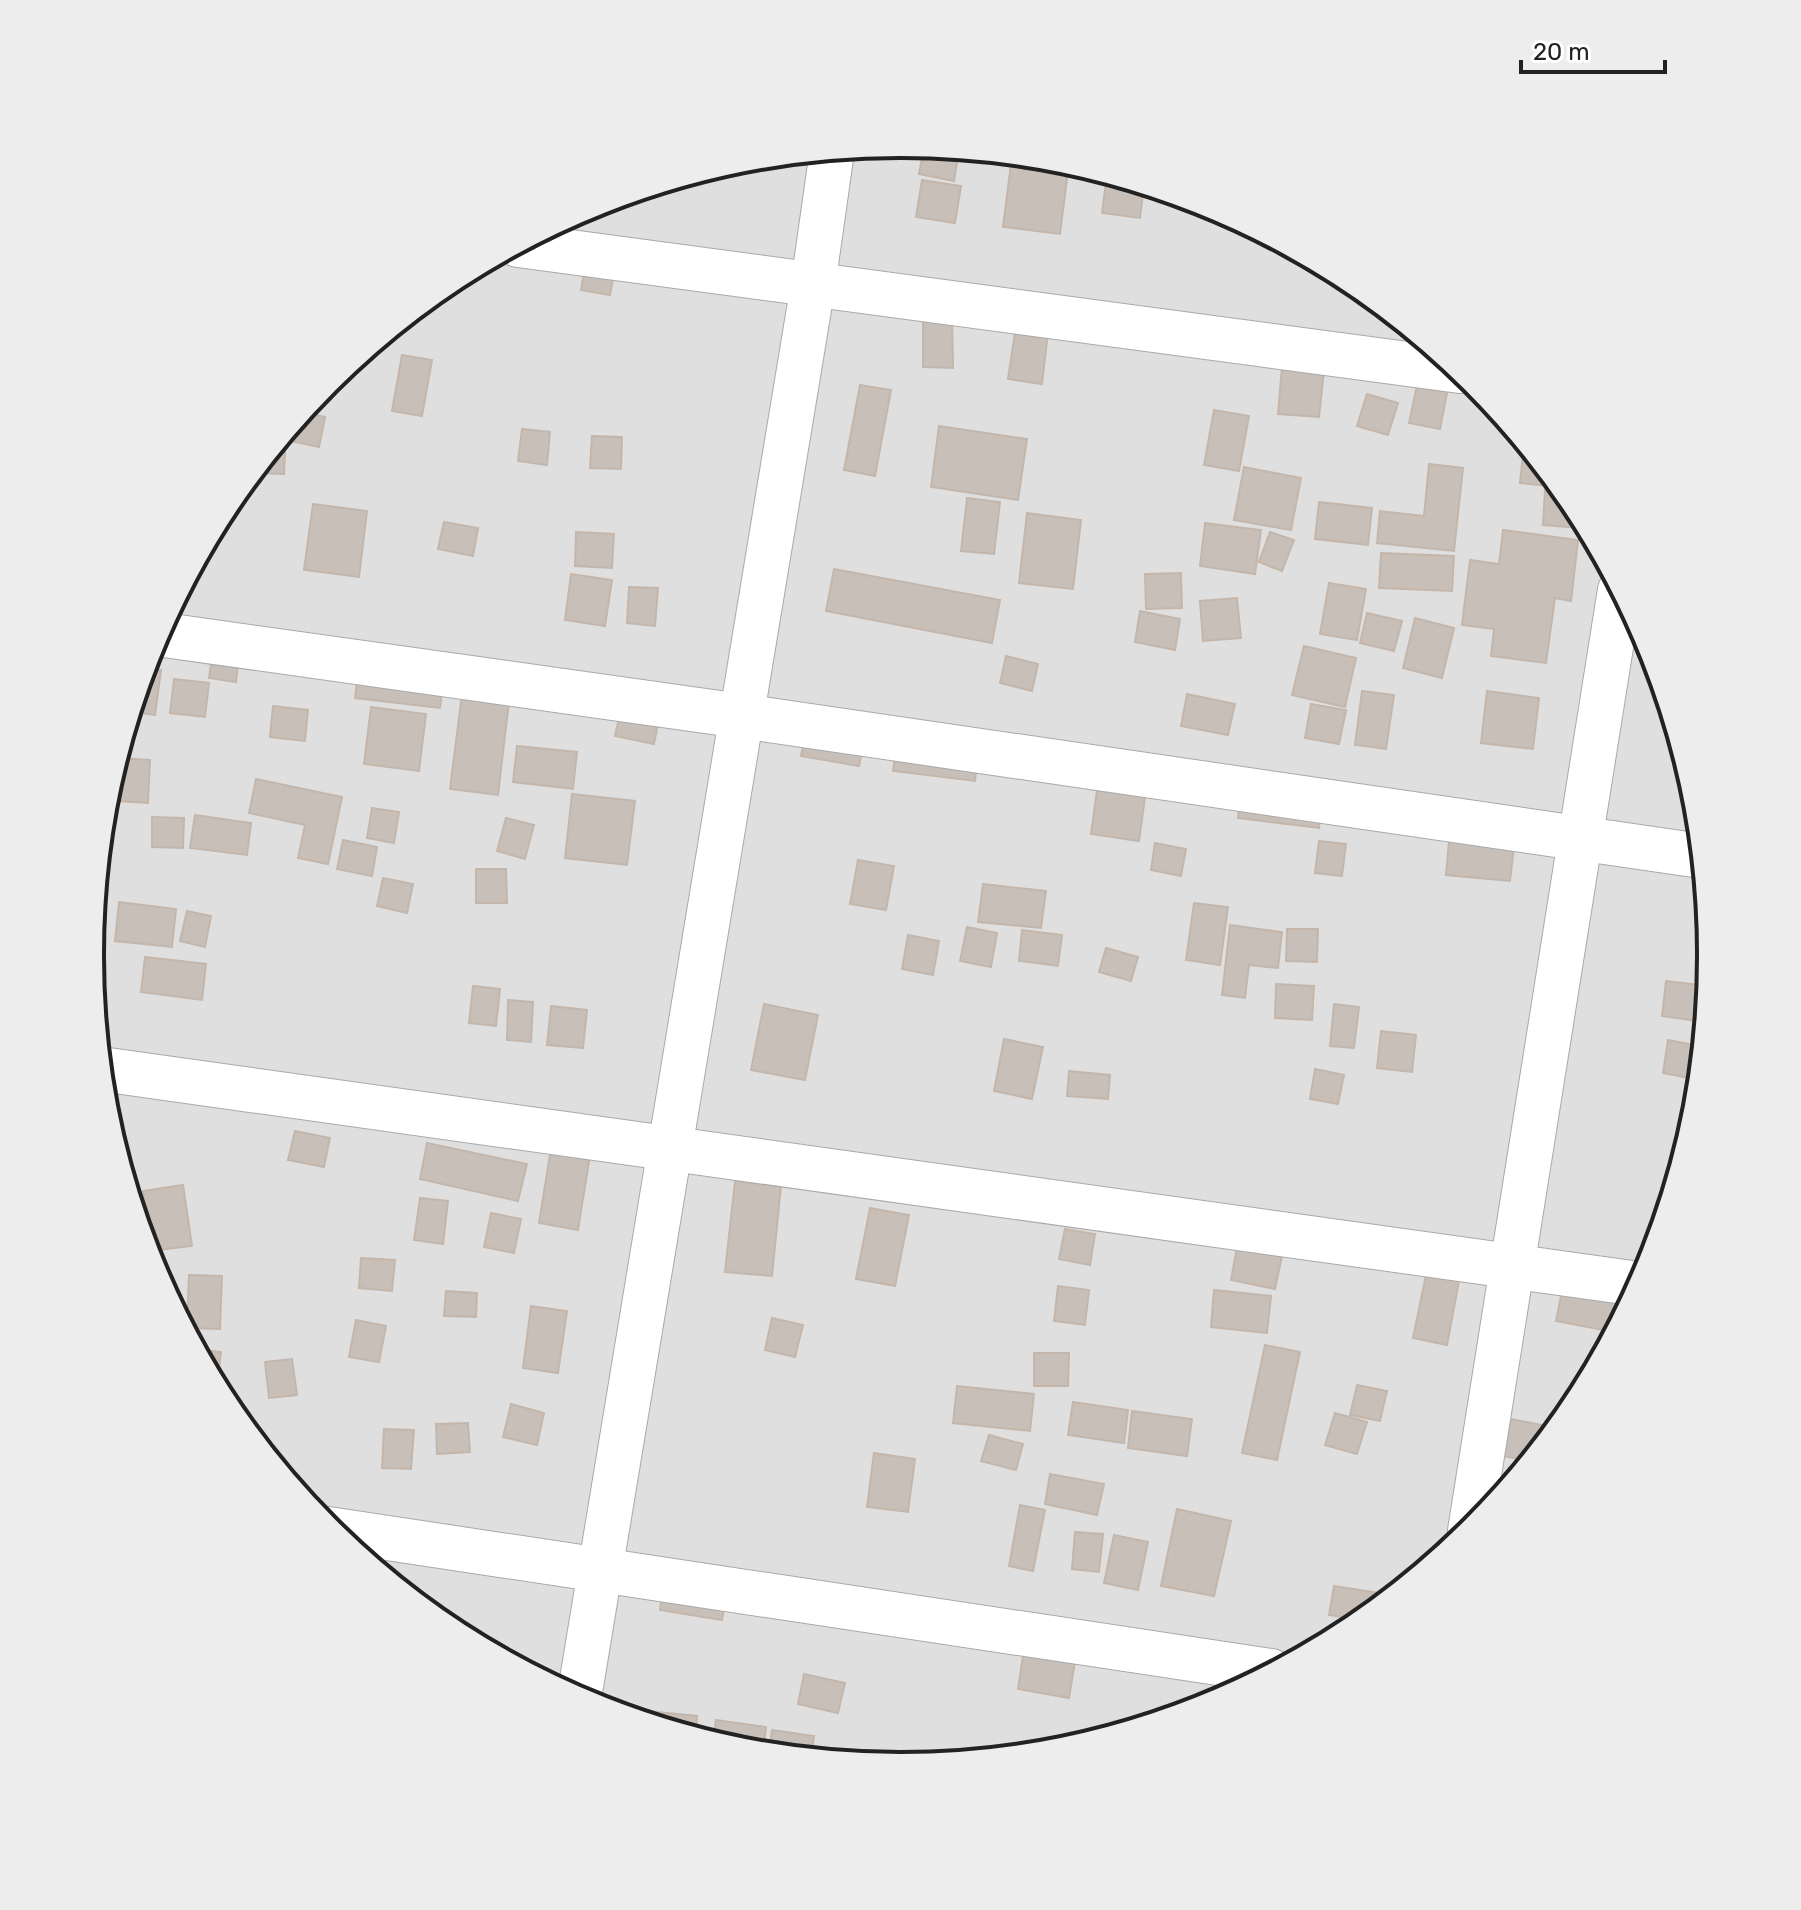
<svg xmlns="http://www.w3.org/2000/svg" width="1801" height="1910" viewBox="0 0 1801 1910" font-family="Rubik,sans-serif">
<style>
.residential{fill:#e0dfdf}
.building{fill:#c7bfb8;stroke:#c4b6ab;stroke-width:2}
.lines{fill:none;stroke-linecap:round;stroke-linejoin:round}
.minor-casing{stroke:#a9a9a9;stroke-width:46}
.minor{stroke:#fff;stroke-width:44}
.rim{fill:none;stroke:#222;stroke-width:4}
</style>
<rect width="100%" height="100%" fill="#f2efe9"/>
<circle class="residential" cx="901" cy="955" r="808"/>
<g class="building">
<path d="M 924,147 L 959,150 L 954,181 L 919,174 Z"/>
<path d="M 1012,156 L 1069,163 L 1060,234 L 1003,227 Z"/>
<path d="M 1107,175 L 1144,186 L 1140,218 L 1102,213 Z"/>
<path d="M 922,180 L 961,186 L 955,223 L 916,217 Z"/>
<path d="M 1213,207 L 1237,220 L 1211,215 Z"/>
<path d="M 586,261 L 615,267 L 610,295 L 581,290 Z"/>
<path d="M 952,316 L 953,368 L 923,367 L 923,317 Z"/>
<path d="M 1017,319 L 1049,324 L 1042,384 L 1008,379 Z"/>
<path d="M 402,355 L 432,360 L 422,416 L 392,411 Z"/>
<path d="M 1421,366 L 1451,372 L 1440,429 L 1409,423 Z"/>
<path d="M 1282,367 L 1324,371 L 1319,417 L 1278,414 Z"/>
<path d="M 860,385 L 891,390 L 875,476 L 844,470 Z"/>
<path d="M 1367,394 L 1398,403 L 1388,435 L 1357,426 Z"/>
<path d="M 1214,410 L 1249,416 L 1239,471 L 1204,465 Z"/>
<path d="M 303,412 L 325,417 L 319,447 L 286,440 L 289,429 Z"/>
<path d="M 939,426 L 1027,439 L 1018,500 L 931,487 Z"/>
<path d="M 522,429 L 550,432 L 547,465 L 518,461 Z"/>
<path d="M 284,435 L 286,435 L 284,474 L 253,473 Z"/>
<path d="M 592,436 L 622,437 L 621,469 L 590,468 Z"/>
<path d="M 1524,444 L 1560,487 L 1520,483 Z"/>
<path d="M 1429,464 L 1463,468 L 1454,551 L 1377,543 L 1380,511 L 1424,516 Z"/>
<path d="M 1244,467 L 1301,478 L 1291,530 L 1234,520 Z"/>
<path d="M 1545,490 L 1563,491 L 1580,515 L 1579,528 L 1543,525 Z"/>
<path d="M 967,498 L 1000,502 L 994,554 L 961,551 Z"/>
<path d="M 1319,502 L 1372,508 L 1368,545 L 1315,539 Z"/>
<path d="M 313,504 L 367,511 L 359,577 L 304,570 Z"/>
<path d="M 1027,513 L 1081,520 L 1073,589 L 1019,583 Z"/>
<path d="M 444,522 L 478,528 L 473,556 L 438,549 Z"/>
<path d="M 1205,523 L 1261,530 L 1255,574 L 1200,566 Z"/>
<path d="M 1503,530 L 1578,540 L 1571,601 L 1555,598 L 1546,663 L 1491,656 L 1494,629 L 1462,625 L 1470,560 L 1499,564 Z"/>
<path d="M 576,532 L 614,534 L 612,568 L 575,566 Z"/>
<path d="M 1270,532 L 1294,540 L 1282,571 L 1259,562 Z"/>
<path d="M 1381,553 L 1454,556 L 1452,591 L 1379,588 Z"/>
<path d="M 834,569 L 1000,600 L 992,643 L 826,611 Z"/>
<path d="M 1181,573 L 1182,608 L 1146,609 L 1145,574 Z"/>
<path d="M 571,574 L 612,580 L 605,626 L 565,620 Z"/>
<path d="M 1329,583 L 1366,589 L 1357,640 L 1320,634 Z"/>
<path d="M 629,587 L 658,588 L 655,626 L 627,623 Z"/>
<path d="M 1237,598 L 1241,638 L 1203,641 L 1200,601 Z"/>
<path d="M 1140,611 L 1180,619 L 1175,650 L 1135,642 Z"/>
<path d="M 1367,613 L 1402,621 L 1394,651 L 1360,643 Z"/>
<path d="M 1415,618 L 1454,628 L 1442,678 L 1403,668 Z"/>
<path d="M 214,642 L 240,645 L 236,682 L 209,678 Z"/>
<path d="M 1304,646 L 1356,658 L 1345,707 L 1292,695 Z"/>
<path d="M 360,655 L 445,665 L 440,708 L 355,698 Z"/>
<path d="M 1006,656 L 1038,664 L 1032,691 L 1000,683 Z"/>
<path d="M 145,668 L 161,670 L 155,715 L 131,712 Z"/>
<path d="M 465,670 L 512,676 L 498,795 L 450,789 Z"/>
<path d="M 174,679 L 209,683 L 205,717 L 170,713 Z"/>
<path d="M 1362,691 L 1394,695 L 1386,749 L 1355,745 Z"/>
<path d="M 1487,691 L 1539,698 L 1533,749 L 1481,743 Z"/>
<path d="M 624,694 L 662,702 L 654,744 L 615,736 Z"/>
<path d="M 1187,694 L 1235,704 L 1228,735 L 1181,726 Z"/>
<path d="M 1311,704 L 1346,710 L 1339,744 L 1305,738 Z"/>
<path d="M 273,706 L 308,710 L 305,741 L 270,737 Z"/>
<path d="M 371,707 L 426,714 L 419,771 L 364,764 Z"/>
<path d="M 808,721 L 866,732 L 859,766 L 801,756 Z"/>
<path d="M 898,734 L 979,744 L 975,781 L 893,771 Z"/>
<path d="M 517,746 L 577,752 L 573,789 L 513,782 Z"/>
<path d="M 119,758 L 150,760 L 148,803 L 116,801 Z"/>
<path d="M 1099,776 L 1147,782 L 1139,841 L 1091,834 Z"/>
<path d="M 256,779 L 342,797 L 328,864 L 298,858 L 305,825 L 249,813 Z"/>
<path d="M 1241,787 L 1322,796 L 1319,828 L 1238,818 Z"/>
<path d="M 572,794 L 635,801 L 627,865 L 565,858 Z"/>
<path d="M 372,808 L 399,812 L 394,843 L 367,838 Z"/>
<path d="M 195,815 L 251,823 L 247,855 L 190,848 Z"/>
<path d="M 152,817 L 184,818 L 183,848 L 152,847 Z"/>
<path d="M 506,818 L 534,825 L 525,859 L 497,851 Z"/>
<path d="M 343,840 L 377,847 L 372,876 L 337,869 Z"/>
<path d="M 1319,841 L 1346,844 L 1342,876 L 1315,873 Z"/>
<path d="M 1449,841 L 1514,847 L 1510,881 L 1446,875 Z"/>
<path d="M 1155,843 L 1186,849 L 1181,876 L 1151,870 Z"/>
<path d="M 858,860 L 894,866 L 886,910 L 850,904 Z"/>
<path d="M 476,869 L 506,869 L 507,903 L 476,903 Z"/>
<path d="M 383,878 L 413,884 L 407,913 L 377,906 Z"/>
<path d="M 983,884 L 1046,891 L 1041,928 L 978,922 Z"/>
<path d="M 96,892 L 104,894 L 96,949 L 91,948 Z"/>
<path d="M 119,902 L 176,909 L 172,947 L 115,941 Z"/>
<path d="M 1194,903 L 1228,907 L 1220,965 L 1186,960 Z"/>
<path d="M 187,911 L 211,916 L 205,947 L 180,941 Z"/>
<path d="M 1230,925 L 1282,932 L 1278,968 L 1249,965 L 1245,998 L 1222,995 Z"/>
<path d="M 967,927 L 997,933 L 991,967 L 960,961 Z"/>
<path d="M 1287,929 L 1318,929 L 1317,962 L 1286,961 Z"/>
<path d="M 1022,930 L 1062,935 L 1058,966 L 1019,961 Z"/>
<path d="M 908,935 L 939,941 L 933,975 L 902,969 Z"/>
<path d="M 1106,948 L 1138,957 L 1131,981 L 1099,972 Z"/>
<path d="M 145,957 L 206,964 L 202,1000 L 141,992 Z"/>
<path d="M 1666,981 L 1708,986 L 1704,1022 L 1662,1016 Z"/>
<path d="M 1276,984 L 1314,986 L 1312,1020 L 1275,1018 Z"/>
<path d="M 473,986 L 500,989 L 496,1026 L 469,1023 Z"/>
<path d="M 508,1000 L 533,1002 L 531,1042 L 507,1040 Z"/>
<path d="M 764,1004 L 818,1015 L 805,1080 L 751,1070 Z"/>
<path d="M 1334,1004 L 1359,1007 L 1354,1048 L 1330,1046 Z"/>
<path d="M 551,1006 L 587,1010 L 583,1048 L 547,1045 Z"/>
<path d="M 1381,1031 L 1416,1035 L 1412,1072 L 1377,1068 Z"/>
<path d="M 1004,1039 L 1043,1047 L 1032,1099 L 994,1091 Z"/>
<path d="M 1668,1040 L 1700,1046 L 1694,1079 L 1663,1073 Z"/>
<path d="M 1315,1069 L 1344,1075 L 1338,1104 L 1310,1099 Z"/>
<path d="M 1069,1071 L 1110,1075 L 1108,1099 L 1067,1096 Z"/>
<path d="M 295,1131 L 330,1138 L 324,1167 L 288,1160 Z"/>
<path d="M 427,1143 L 527,1164 L 518,1201 L 420,1179 Z"/>
<path d="M 551,1148 L 590,1155 L 578,1230 L 539,1223 Z"/>
<path d="M 735,1181 L 781,1186 L 772,1276 L 725,1272 Z"/>
<path d="M 183,1185 L 192,1246 L 151,1251 L 143,1191 Z"/>
<path d="M 420,1198 L 448,1201 L 443,1244 L 414,1240 Z"/>
<path d="M 870,1208 L 909,1215 L 895,1286 L 856,1279 Z"/>
<path d="M 491,1213 L 521,1219 L 514,1253 L 484,1247 Z"/>
<path d="M 1065,1229 L 1095,1234 L 1090,1265 L 1059,1259 Z"/>
<path d="M 1237,1247 L 1282,1256 L 1275,1289 L 1231,1280 Z"/>
<path d="M 361,1258 L 395,1260 L 392,1291 L 359,1288 Z"/>
<path d="M 189,1275 L 222,1276 L 220,1329 L 187,1328 Z"/>
<path d="M 1426,1275 L 1459,1281 L 1447,1345 L 1413,1338 Z"/>
<path d="M 1058,1286 L 1089,1290 L 1085,1325 L 1054,1321 Z"/>
<path d="M 1563,1286 L 1625,1298 L 1621,1319 L 1613,1332 L 1556,1321 Z"/>
<path d="M 1214,1290 L 1271,1296 L 1267,1333 L 1211,1327 Z"/>
<path d="M 446,1291 L 477,1293 L 476,1317 L 444,1316 Z"/>
<path d="M 531,1306 L 567,1311 L 558,1373 L 523,1368 Z"/>
<path d="M 772,1318 L 803,1325 L 795,1357 L 765,1350 Z"/>
<path d="M 356,1320 L 386,1326 L 379,1362 L 349,1357 Z"/>
<path d="M 1265,1345 L 1300,1352 L 1277,1460 L 1242,1453 Z"/>
<path d="M 196,1349 L 221,1352 L 218,1378 L 212,1377 Z"/>
<path d="M 1034,1353 L 1069,1353 L 1068,1386 L 1034,1386 Z"/>
<path d="M 292,1359 L 297,1395 L 269,1398 L 265,1362 Z"/>
<path d="M 1357,1385 L 1387,1391 L 1380,1421 L 1350,1415 Z"/>
<path d="M 957,1386 L 1034,1394 L 1030,1431 L 953,1423 Z"/>
<path d="M 1073,1402 L 1128,1410 L 1124,1443 L 1068,1435 Z"/>
<path d="M 511,1404 L 544,1413 L 537,1445 L 503,1437 Z"/>
<path d="M 1132,1411 L 1192,1419 L 1187,1456 L 1128,1448 Z"/>
<path d="M 1335,1413 L 1367,1422 L 1357,1454 L 1325,1445 Z"/>
<path d="M 1506,1418 L 1556,1428 L 1529,1461 L 1499,1455 Z"/>
<path d="M 468,1423 L 470,1452 L 437,1454 L 436,1424 Z"/>
<path d="M 384,1429 L 414,1430 L 411,1469 L 382,1468 Z"/>
<path d="M 989,1435 L 1023,1444 L 1016,1470 L 981,1461 Z"/>
<path d="M 874,1453 L 915,1459 L 908,1512 L 867,1507 Z"/>
<path d="M 1050,1474 L 1104,1484 L 1097,1515 L 1045,1504 Z"/>
<path d="M 1020,1505 L 1045,1510 L 1033,1571 L 1009,1566 Z"/>
<path d="M 1177,1509 L 1231,1521 L 1214,1596 L 1161,1586 Z"/>
<path d="M 1075,1532 L 1103,1534 L 1099,1572 L 1072,1569 Z"/>
<path d="M 1114,1535 L 1148,1542 L 1138,1590 L 1104,1583 Z"/>
<path d="M 664,1579 L 727,1589 L 722,1620 L 660,1610 Z"/>
<path d="M 1334,1586 L 1380,1593 L 1378,1607 L 1361,1620 L 1329,1615 Z"/>
<path d="M 1027,1629 L 1079,1638 L 1069,1698 L 1018,1689 Z"/>
<path d="M 804,1674 L 845,1683 L 838,1713 L 798,1704 Z"/>
<path d="M 647,1711 L 697,1716 L 696,1736 L 647,1721 Z"/>
<path d="M 716,1720 L 766,1727 L 763,1752 L 742,1750 L 713,1741 Z"/>
<path d="M 772,1730 L 814,1736 L 811,1757 L 769,1753 Z"/>
<path d="M 1015,1743 L 1047,1751 L 1012,1755 Z"/>
</g>
<g class="lines">
<defs>
<g id="minor">
<path d="M 518,245 L 1460,371"/>
<path d="M 157,634 L 741,716 L 1701,856"/>
<path d="M 101,1069 L 1639,1284"/>
<path d="M 328,1529 L 1271,1671"/>
<path d="M 1470,1531 L 1620,590"/>
<path d="M 579,1698 L 813,285 L 832,151"/>
</g>
</defs>
<use href="#minor" class="minor-casing"/>
<use href="#minor" class="minor"/>
</g>
<path d="M0 0H1801V1910H0ZM900 158H901A796 796 0 0 1 1697 954V956A796 796 0 0 1 901 1752H900A796 796 0 0 1 104 956V954A796 796 0 0 1 900 158Z" fill="#ededed" fill-rule="evenodd"/>
<path class="rim" d="M900 158H901A796 796 0 0 1 1697 954V956A796 796 0 0 1 901 1752H900A796 796 0 0 1 104 956V954A796 796 0 0 1 900 158Z"/>
<path d="M1521 60v12h144v-12" fill="none" stroke="#222222" stroke-width="4"/>
<text x="1533" y="60" font-size="24" fill="#222222" stroke="#ffffff" stroke-width="6" paint-order="stroke">20 m</text>
</svg>
